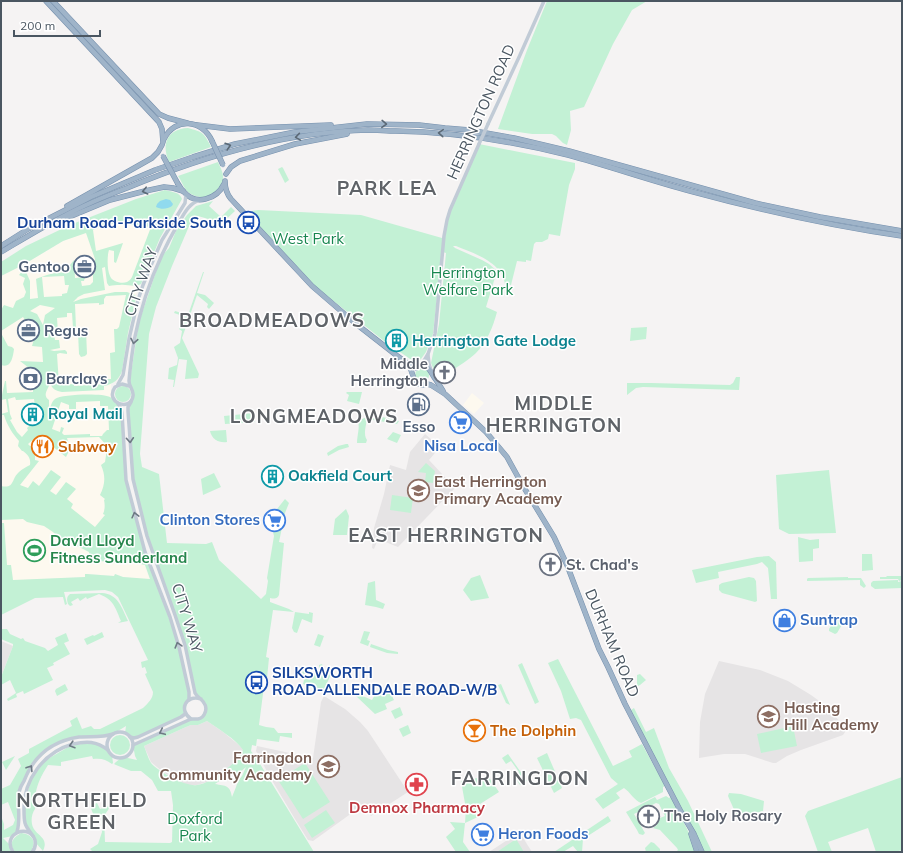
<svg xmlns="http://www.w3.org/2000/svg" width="903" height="853" viewBox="0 0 903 853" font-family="Mulish,sans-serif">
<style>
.commercial{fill:#fdf9ef}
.education{fill:#e6e4e5}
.green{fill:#c3f1d5;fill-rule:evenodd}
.water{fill:#90daee}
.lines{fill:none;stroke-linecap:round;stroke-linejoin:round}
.trunk-casing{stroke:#7690ad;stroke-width:5.5}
.secondary{stroke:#c1cbd6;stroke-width:3.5}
.trunk{stroke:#9fb4c9;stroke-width:4.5}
.trunk-bridge-casing{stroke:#7690ad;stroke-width:5.5;stroke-linecap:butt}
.secondary-bridge{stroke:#c1cbd6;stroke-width:3.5}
.trunk-bridge{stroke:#9fb4c9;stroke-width:4.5}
.oneway{stroke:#5b6976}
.oneway2{stroke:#6e7984}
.labels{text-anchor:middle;stroke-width:3;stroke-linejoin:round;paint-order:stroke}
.street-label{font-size:15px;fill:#4a5661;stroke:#fff}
.transit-label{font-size:15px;font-weight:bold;fill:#164399;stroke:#fff;text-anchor:end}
.park-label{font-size:15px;fill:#17864f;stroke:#fff}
.service-label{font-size:15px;font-weight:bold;fill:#4e5e75;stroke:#fff;text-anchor:start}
.culture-label{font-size:15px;font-weight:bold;fill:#0d838f;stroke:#fff;text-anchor:start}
.worship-label{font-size:15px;font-weight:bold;fill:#5b616d;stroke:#fff;text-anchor:start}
.shop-label{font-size:15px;font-weight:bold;fill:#366cbe;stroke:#fff;text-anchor:start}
.food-label{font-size:15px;font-weight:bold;fill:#c56008;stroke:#fff;text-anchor:start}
.education-label{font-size:15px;font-weight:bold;fill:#785e54;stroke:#fff;text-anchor:start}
.leisure-label{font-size:15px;font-weight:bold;fill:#27864d;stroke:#fff;text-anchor:start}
.health-label{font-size:15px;font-weight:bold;fill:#be3a42;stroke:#fff}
.district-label{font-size:19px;font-weight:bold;letter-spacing:1px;fill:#5f6368;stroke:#fff}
</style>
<rect width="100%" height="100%" fill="#f5f3f3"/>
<g class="commercial">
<path d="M 108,224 L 123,224 L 152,227 L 150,261 L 141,282 L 137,286 L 138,290 L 137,293 L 135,295 L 136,299 L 128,333 L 122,371 L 120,376 L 117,380 L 111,384 L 111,402 L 137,543 L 150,580 L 123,577 L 115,574 L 115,576 L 87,574 L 85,574 L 85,577 L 1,581 L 1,276 L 23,265 L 63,241 Z"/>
<path d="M 472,393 L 484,403 L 474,414 L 463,405 Z"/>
</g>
<g class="education">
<path d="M 425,434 L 439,446 L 441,446 L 441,448 L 439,448 L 429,460 L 455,488 L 398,547 L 378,539 L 374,549 L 372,548 L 374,528 L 384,494 L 390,465 L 406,470 L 410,452 Z"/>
<path d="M 1,641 L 13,646 L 1,677 Z"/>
<path d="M 719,661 L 760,670 L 788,681 L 811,695 L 822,703 L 831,712 L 847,729 L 843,735 L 801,750 L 787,756 L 776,763 L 773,763 L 745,754 L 724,754 L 699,758 L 700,722 L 705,694 Z"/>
<path d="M 324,696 L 345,709 L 360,722 L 368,731 L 408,792 L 371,816 L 363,805 L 313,841 L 308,840 L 295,819 L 270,777 L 256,751 L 257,746 L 313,758 L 321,702 Z"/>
<path d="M 207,721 L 223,732 L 239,745 L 242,748 L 243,750 L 238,759 L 230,766 L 207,782 L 197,785 L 187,785 L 177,780 L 163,772 L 151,762 L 144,746 L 186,727 L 191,725 L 198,725 Z"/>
<path d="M 518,833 L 520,833 L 532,852 L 489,852 Z"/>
</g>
<g class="green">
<path d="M 547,1 L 647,1 L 632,10 L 613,44 L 584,107 L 570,111 L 571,130 L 567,145 L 563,143 L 556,136 L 552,134 L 532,134 L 498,129 L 527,50 Z"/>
<path d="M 188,128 C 203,132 204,133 211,147 L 169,162 C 161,144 167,129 188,128 Z"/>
<path d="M 479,144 L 575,163 L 575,169 L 569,185 L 560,236 L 549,234 L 548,239 L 542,242 L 536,242 L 534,244 L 531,261 L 526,260 L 526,262 L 517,261 L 511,285 L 505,284 C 502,262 473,253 456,246 L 453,246 L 455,248 L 482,260 L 489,264 L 497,271 L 486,307 L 497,312 C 493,327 487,342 476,353 C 469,360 458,366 450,372 L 447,368 L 439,374 L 441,378 L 440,379 L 437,377 L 431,363 L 439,324 L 446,253 L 443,252 L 447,220 Z"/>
<path d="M 218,162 C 220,167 224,173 223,180 C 220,197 198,203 186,190 C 183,186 181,180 178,176 Z"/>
<path d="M 282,167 L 283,168 L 289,180 L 285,183 L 278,169 Z"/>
<path d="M 165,190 C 172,192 180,192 182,199 L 160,238 L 141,284 C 134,288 127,284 120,285 C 116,285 113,285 109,286 L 107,283 L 105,267 L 102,268 L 105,290 L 84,294 L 78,297 L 73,302 L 81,299 L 115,292 L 127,292 L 135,295 L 136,299 L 128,333 L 122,371 C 119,380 113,384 104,386 L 104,390 L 62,392 C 56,391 52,389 50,383 C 48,390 42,395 49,400 L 49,410 C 51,406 52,401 55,399 C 61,394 103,393 110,397 C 115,400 118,404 121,408 L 126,480 L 141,538 L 179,647 L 189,696 L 187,702 L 185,714 L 138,737 L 130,737 L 125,733 L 126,726 L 113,734 L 77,738 L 54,745 L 33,764 L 20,791 L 17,832 L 13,836 L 3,838 L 10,845 L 11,852 L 1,852 L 1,816 L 4,824 L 4,830 L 13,825 L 15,820 L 8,802 L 1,805 L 1,789 L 10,785 L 21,766 L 18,759 L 29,753 L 29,749 L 72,726 L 70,721 L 77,717 L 82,729 L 91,726 L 94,729 L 100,729 L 143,708 C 148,703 153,699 153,692 L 145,674 L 147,673 L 145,667 L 142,668 L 141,662 L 148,660 L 118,597 L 112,592 L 105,590 L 64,592 L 67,604 L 65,605 L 63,597 L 35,598 L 1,615 L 1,523 L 4,523 L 7,565 L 11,565 L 13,580 L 85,577 L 85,574 L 87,574 L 114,576 L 115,574 L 123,577 L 150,579 L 145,565 L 140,564 L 126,562 L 125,564 L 92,560 L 92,563 L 90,563 L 89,552 L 77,546 L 70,540 L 64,545 L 59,538 L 53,532 L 44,526 L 27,522 L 23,519 L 1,520 L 1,486 C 15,489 11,479 19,472 C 22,469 26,467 30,465 C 31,458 28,455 23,451 L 22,451 L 18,446 L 19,441 C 12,433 7,425 4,415 L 1,415 L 1,414 L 8,412 L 6,399 L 1,400 L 1,396 L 2,395 L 5,381 L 6,381 L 7,393 L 33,392 L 33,383 L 38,375 L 20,361 L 43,362 L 42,347 L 32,346 L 37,328 L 29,325 L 23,317 L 1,331 L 1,310 L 4,305 L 13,308 L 16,301 L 24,297 L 26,292 L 23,284 L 25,278 L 19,275 L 23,270 L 21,266 L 1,276 L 1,262 L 26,246 L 70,225 L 136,199 ZM 108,224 L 123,224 L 151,227 L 132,277 C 131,279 129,281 127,282 C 122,284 112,282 110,276 C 107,270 107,256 109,250 L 114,251 L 114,262 L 116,263 L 123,243 L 96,251 L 93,230 ZM 86,233 L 95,259 L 95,273 L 93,274 L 93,282 L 90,285 L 82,286 L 81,281 L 84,281 L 85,277 L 75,278 L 74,260 L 70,265 L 68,273 C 57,271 46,275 36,279 L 38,298 L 30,299 L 30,281 L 23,265 L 63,241 ZM 64,276 L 65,285 L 69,285 L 67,293 L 62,294 L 62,296 L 44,297 L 42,277 ZM 126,295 L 119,327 L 117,329 L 114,329 L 115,352 L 110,353 L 111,379 L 104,379 L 104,384 L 74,386 L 74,384 L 59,385 L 57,354 L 60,353 L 67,354 L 67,352 L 65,350 L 54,351 L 50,350 L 60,348 L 59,340 L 55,340 L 54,334 L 58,333 L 57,318 L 67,317 L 67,313 L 72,313 L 73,328 L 76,328 L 75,304 L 99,303 L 99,305 L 104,304 L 104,299 L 106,296 ZM 40,305 L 55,308 L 45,315 L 43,325 L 37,314 L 30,311 ZM 15,397 L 16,400 L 34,399 L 35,408 L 41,415 L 27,428 L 28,430 L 22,437 L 17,432 L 10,420 L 12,419 L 10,414 L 8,399 ZM 100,401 L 100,406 L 108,406 L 109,430 L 107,430 L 103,434 L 102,436 L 90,436 L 90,434 L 64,435 L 62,433 L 64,428 L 61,427 L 60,432 L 52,429 L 61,402 L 69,405 L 69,409 L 76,409 L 76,402 ZM 36,437 L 45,444 L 47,442 L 66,457 L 70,449 L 67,438 L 99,437 L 108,447 L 107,449 L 105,462 L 101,465 C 106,476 105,485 100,495 L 105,499 L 104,500 C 105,504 105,510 103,514 L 105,515 L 95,527 L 71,508 L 73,504 L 67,499 L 76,489 L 66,482 L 56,495 L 50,491 L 61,477 L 51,470 L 39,486 L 33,481 L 28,488 L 20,485 L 39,461 L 35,460 L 35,455 L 40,452 L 33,447 L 30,446 L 28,444 Z"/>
<path d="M 213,201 L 209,206 L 221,217 L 231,207 L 235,211 L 220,225 L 215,221 L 198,216 L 190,224 L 172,266 L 156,307 L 149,334 L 140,454 L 142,467 L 159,474 L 167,543 L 206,544 L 212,542 L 219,560 L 261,599 L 266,594 L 268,581 L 267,578 L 274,536 L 273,532 L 271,529 L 277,530 L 279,520 L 274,519 L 274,515 L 272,513 L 277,509 L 285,499 L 289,503 L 285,513 L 279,542 L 284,543 L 279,595 C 277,599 275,599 270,598 L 270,602 L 289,609 L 294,612 L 273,610 L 266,657 L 269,658 L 267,678 L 265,678 L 259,725 L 266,727 L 274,728 L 278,733 L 292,733 L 292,738 L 280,736 L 279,742 L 257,739 L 256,746 L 252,745 L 251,751 L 257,759 L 314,852 L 103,852 L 102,851 L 92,851 L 90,849 L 98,844 L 102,832 L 101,817 L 94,816 L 90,806 L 97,803 L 100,809 L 109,806 L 110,807 L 104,816 L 105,842 L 170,843 L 172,842 L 173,805 L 171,791 L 158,791 L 152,780 L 141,771 L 131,771 L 116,765 L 114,764 C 123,755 126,758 137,760 L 135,756 L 133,745 L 187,720 L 201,718 L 206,707 L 196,695 L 185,645 L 147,536 L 133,479 L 128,411 L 133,395 L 129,386 L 139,322 L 161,257 L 169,248 L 176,231 L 187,215 L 196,206 ZM 207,721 C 218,729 236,739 243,750 C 238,761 231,765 222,772 C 214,777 207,784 197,785 C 186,787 159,772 151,763 C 148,758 146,751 144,746 L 186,727 L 191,725 L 198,725 ZM 246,767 L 242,776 L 238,781 L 236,787 L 232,797 C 230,785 226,786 215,784 L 228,775 L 239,773 Z"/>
<path d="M 258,210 L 361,215 L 442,238 L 443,241 L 433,334 L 426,352 L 421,359 L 416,363 L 384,341 L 317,288 L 308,278 L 250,216 L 250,214 L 252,211 Z"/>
<path d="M 203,272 L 204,272 L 197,293 L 205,295 L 214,303 L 209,309 L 207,307 L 208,304 L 197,295 L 182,338 L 199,374 L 198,378 L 185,379 L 187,360 L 179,359 L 174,387 L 173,387 L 174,380 L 168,379 L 169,368 L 177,365 L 178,358 L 174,347 L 180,343 L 182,331 L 179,329 L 183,316 L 174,313 L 175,311 L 188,315 Z"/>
<path d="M 647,327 L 646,339 L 630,341 L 631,328 Z"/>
<path d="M 86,331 L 87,354 L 85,356 L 81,357 L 79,354 L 78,332 Z"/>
<path d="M 1,333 L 8,346 L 12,347 L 14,349 C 13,357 11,369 1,365 Z"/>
<circle cx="422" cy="375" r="7"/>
<path d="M 736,377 L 740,377 L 739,390 L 643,387 L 636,388 L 627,395 L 627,383 L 651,383 L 730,385 L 733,383 Z"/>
<circle cx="123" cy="394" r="8"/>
<path d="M 347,392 L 362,392 L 359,404 L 347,401 L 349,395 L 346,393 Z"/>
<path d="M 254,413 L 255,422 L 225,424 L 224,416 Z"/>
<path d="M 373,414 L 374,415 L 399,421 L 397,424 L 367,419 C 366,426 363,434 367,440 L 366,443 L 357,443 C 357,435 360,428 358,421 Z"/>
<path d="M 226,430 L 227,442 C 219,443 212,440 210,431 Z"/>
<path d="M 393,432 L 401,435 L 397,443 L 387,439 Z"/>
<path d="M 346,444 L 348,444 L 349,447 L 339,450 L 328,456 L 327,453 L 338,446 Z"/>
<path d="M 426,463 L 435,471 L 433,483 L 425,482 L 426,473 L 418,472 Z"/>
<path d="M 829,470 L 836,533 L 789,534 L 779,529 L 776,475 Z"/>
<path d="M 214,473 L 221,487 L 203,495 L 201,479 Z"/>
<path d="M 392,495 L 413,498 L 411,513 L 390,510 Z"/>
<path d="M 346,509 L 349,516 L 347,535 L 333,535 L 335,519 Z"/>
<path d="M 798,537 L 810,540 L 819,539 L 819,548 L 813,549 L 813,561 L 799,562 Z"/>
<path d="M 862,554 L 872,554 L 873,570 L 862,571 Z"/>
<path d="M 769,556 L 776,562 L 777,599 L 771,599 L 768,568 L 762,562 L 757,564 L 718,572 L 719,578 L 696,583 L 692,570 L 757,557 Z"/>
<path d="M 480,575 L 489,598 L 471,601 L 463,590 L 471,578 Z"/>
<path d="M 887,576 L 901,576 L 902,577 L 902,580 L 899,581 L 898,579 L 880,579 L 880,577 L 886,577 Z"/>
<path d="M 749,577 L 754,578 L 756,581 L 757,601 L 755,602 L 722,593 L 719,590 L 719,585 L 722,583 Z"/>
<path d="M 848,577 L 848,578 L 861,578 L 866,586 L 864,588 L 860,585 L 860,580 L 807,581 L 807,579 L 808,578 Z"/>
<path d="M 898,580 L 898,582 L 902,581 L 902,588 L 875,589 L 871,586 L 871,583 L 873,581 Z"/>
<path d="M 375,581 L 376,600 L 385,604 L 383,609 L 376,607 L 365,605 L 368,583 Z"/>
<path d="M 102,593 C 118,594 122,608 128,621 L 118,623 L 121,621 C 115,607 114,600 99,594 L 87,599 L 86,597 L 80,601 L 78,598 L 71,602 L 73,605 L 70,606 L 68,604 C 67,600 66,597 70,594 Z"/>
<path d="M 295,612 L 309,614 L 309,612 L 313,613 L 312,623 L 302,619 L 297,633 L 294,632 L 292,628 Z"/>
<path d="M 836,618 L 839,619 L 842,621 L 843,623 L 837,633 L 835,634 L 829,631 L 829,629 Z"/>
<path d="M 1,629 L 7,629 L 10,634 L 21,639 L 23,638 L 25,641 L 45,648 L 48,651 L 58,645 L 55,638 L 66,633 L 69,641 L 64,643 L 70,654 L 53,663 L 54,665 L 47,668 L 53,680 L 24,694 L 23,691 L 16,694 L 17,697 L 8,701 L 7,699 L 16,693 L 10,680 L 1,685 L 1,677 L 13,646 L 13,644 L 1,639 Z"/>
<path d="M 364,631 L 370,632 L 367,640 L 370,641 L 368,646 L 360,643 Z"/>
<path d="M 102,632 L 104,637 L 87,645 L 84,639 L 93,635 L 94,636 Z"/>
<path d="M 318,634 L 324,636 L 320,647 L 314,645 Z"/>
<path d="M 371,644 L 388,650 L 398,652 L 398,654 L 387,653 L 370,647 Z"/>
<path d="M 558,659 L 613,766 L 632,757 L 629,751 L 642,744 L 665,786 L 663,787 L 663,792 L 641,803 C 634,800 630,792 624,788 L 616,793 L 620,798 L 603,809 L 595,799 L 618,784 L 611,778 L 581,720 L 576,718 L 570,719 L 561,691 L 548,663 Z"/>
<path d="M 522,663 L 539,702 L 535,704 L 518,665 Z"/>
<path d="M 322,664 L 324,669 L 332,672 L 323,692 L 303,684 L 305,676 L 302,672 L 306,669 L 308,672 L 307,673 L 309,675 L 317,672 L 320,672 L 321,668 L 319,668 L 319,665 Z"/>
<path d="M 640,674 L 646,680 L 640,685 L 628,691 L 628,690 L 637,685 L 637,675 Z"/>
<path d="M 65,684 L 68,690 L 57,696 L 55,691 L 56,689 Z"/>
<path d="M 501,684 L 510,705 L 506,703 L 498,685 Z"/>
<path d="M 379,688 L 389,690 L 394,700 L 385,704 L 387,709 L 375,714 L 356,696 L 358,694 L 372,700 Z"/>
<path d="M 400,707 L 403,715 L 395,719 L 391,711 Z"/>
<path d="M 634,708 L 646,732 L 654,728 L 669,768 L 688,801 L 712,852 L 703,852 L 631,710 Z"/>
<path d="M 408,725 L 411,733 L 403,737 L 399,729 Z"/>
<path d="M 793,726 L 797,746 L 761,753 L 757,734 Z"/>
<circle cx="120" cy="745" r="10"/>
<path d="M 94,742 L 108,750 L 112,755 L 113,763 L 112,764 C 106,759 100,758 93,759 L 92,756 L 61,762 L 61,766 L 48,765 C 41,776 37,784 35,797 C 35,800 37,803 36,806 C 36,807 35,808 35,809 C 32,813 31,819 32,824 C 34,836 50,836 43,851 L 35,842 L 29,830 L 24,817 L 24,808 L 31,779 L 46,760 L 70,746 Z"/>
<path d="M 547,753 L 562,788 L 554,793 L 537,758 Z"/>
<path d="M 508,754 L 527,781 L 520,785 L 514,776 L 519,772 L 511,761 L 506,764 L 502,758 Z"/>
<path d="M 15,756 L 6,770 L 2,762 Z"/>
<path d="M 305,763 L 330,802 L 303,819 L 278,780 Z"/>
<path d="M 488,776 L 499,792 L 480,804 L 480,816 L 465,823 L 463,842 L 470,852 L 456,852 L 446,837 L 455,829 L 450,822 L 465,823 L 466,809 L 461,781 Z"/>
<path d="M 902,777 L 902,850 L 895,852 L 876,852 L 868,828 L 828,842 L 832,852 L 818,852 L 805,816 L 808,811 Z"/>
<path d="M 729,793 L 741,794 L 764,801 L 763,811 L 740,817 L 736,814 L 728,796 Z"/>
<path d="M 666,796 L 669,798 L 671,797 L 690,835 L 696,852 L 676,852 L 678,850 L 677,848 L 660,830 L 653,828 L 657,825 L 657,824 L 660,818 L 665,816 L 659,804 L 656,803 L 634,814 L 645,833 L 643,835 L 639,834 L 637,830 L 626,812 L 655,797 L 657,800 Z"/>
<path d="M 326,810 L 335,823 L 312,838 L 304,825 Z"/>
<path d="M 608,816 L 611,821 L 583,839 L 582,852 L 578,852 L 573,846 L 563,852 L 554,852 Z"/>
<path d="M 21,833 C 32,834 38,842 30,852 L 15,852 C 8,843 13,838 21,833 Z"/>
<path d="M 516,839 L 524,852 L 497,852 Z"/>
<path d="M 651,842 L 654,843 L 660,849 L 660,852 L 646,852 L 645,848 Z"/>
</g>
<path class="water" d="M 166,199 L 170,200 L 173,204 L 172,206 C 167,209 162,210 156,207 L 157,204 L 160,201 Z"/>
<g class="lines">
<defs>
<g id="trunk">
<path d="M 46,1 L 159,122 L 162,129 L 163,142"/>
<path d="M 53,1 L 159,114 L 168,118 L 187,123"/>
<path d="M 197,125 L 230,129 L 331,125"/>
<path d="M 164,139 C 175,117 202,119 212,141"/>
<path d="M 226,174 L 231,167 L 240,161 L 295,144 L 347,134"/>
<path d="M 225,181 C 225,188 226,193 231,199 L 312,286 L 355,323 L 396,355 L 407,363 L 418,367"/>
<path d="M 178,184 C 180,186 181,190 184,192 C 196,206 217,199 224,184"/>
<path d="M 67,206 L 152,158 L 158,152 L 162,145"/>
<path d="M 62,220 L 110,200 L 145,191 L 164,187 L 173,188 L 183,191"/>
<path d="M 1,246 L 28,229 L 91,197 L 155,170 L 193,157 L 235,144 L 295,132 L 367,124 L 419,125 L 445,128 L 469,130 L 514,138 L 569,151 L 755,203 L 820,217 L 902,231"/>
<path d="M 1,252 C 23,239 44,226 66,215 C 86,204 106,196 127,188 C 203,156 285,132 368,130 C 377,130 387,131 396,131 C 455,132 511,141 568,155 C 609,166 649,180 690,191 C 760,210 830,226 902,236"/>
<path d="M 407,363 L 410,367 L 415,382 L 419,384 L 422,385 L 427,384 L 431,385 L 445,394 L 472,419 L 486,432 L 507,457 L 523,486 L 554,537 L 567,565 L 599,649 L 608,667 L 625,704 L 681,812 L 694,834 L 702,852"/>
<path d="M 416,368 C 427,362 429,369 434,377 C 437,381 440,386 443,391"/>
<path d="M 691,834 L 697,852"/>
</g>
</defs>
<use href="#trunk" class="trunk-casing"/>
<g class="secondary">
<path d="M 488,124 L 520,55 L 544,1"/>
<path d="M 428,355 L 429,364 L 431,370"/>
<path d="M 421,366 L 428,354 L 435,334 L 444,236 L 447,220 L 450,210 L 479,144"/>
<path d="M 118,384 L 123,375 L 129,339 L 138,300 L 143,285 L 152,263 L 162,240 L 185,203 L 186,194"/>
<path d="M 129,386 L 122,384 L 115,387 C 104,403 131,412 133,396 C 134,390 129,387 129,381 C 130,368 132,354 134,341 C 142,300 157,260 178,224 C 184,214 189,203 200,200"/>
<path d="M 131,402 L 128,407 L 128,411 L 133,479 L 147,536 L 175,615 L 185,645 L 195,693 C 197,697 202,699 204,703 C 208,708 205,718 198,719 C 195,719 193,719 191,719 C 178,710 186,694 201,699"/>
<path d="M 118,404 L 121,408 L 122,413 L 126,480 L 145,552 L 170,617 L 179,647 L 189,692 L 189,700"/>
<circle cx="120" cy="745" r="13"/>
<path d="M 130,737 L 134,738 L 138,737 L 181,717 L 185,714"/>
<path d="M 133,745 L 191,719"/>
<path d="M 17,832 C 21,819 17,806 19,792 C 20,788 22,784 24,781 C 34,755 52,741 79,737 C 91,736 102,738 113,734"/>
<path d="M 33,836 C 30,832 26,827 25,823 C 24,819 24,814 24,810 C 23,780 44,752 73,744 C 87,741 96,741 108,750"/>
<path d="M 13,852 C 1,833 30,823 35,840 C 36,845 35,849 32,852"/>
</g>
<use href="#trunk" class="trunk"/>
<defs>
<g id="trunk-bridge">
<path d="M 212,141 L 223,165"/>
<path d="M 163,156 L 178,184"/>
</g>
</defs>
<use href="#trunk-bridge" class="trunk-bridge-casing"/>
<path class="secondary-bridge" d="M 479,144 L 488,124"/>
<use href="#trunk-bridge" class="trunk-bridge"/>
</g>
<defs><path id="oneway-chevron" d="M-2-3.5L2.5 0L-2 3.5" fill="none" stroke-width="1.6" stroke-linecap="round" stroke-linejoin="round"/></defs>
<g class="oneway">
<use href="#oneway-chevron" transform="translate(384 124) rotate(2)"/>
<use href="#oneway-chevron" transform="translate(441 133) rotate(-176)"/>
<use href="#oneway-chevron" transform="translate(298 137) rotate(171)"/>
<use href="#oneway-chevron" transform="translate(228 146) rotate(-17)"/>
<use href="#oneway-chevron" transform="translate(145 191) rotate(167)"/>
</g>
<g class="oneway2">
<use href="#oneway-chevron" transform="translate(134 341) rotate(101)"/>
<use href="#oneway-chevron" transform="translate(130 440) rotate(86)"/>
<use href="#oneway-chevron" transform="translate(135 515) rotate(-104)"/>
<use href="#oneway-chevron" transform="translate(178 645) rotate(-106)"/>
<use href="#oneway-chevron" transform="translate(162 732) rotate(155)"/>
<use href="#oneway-chevron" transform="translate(72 745) rotate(163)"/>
<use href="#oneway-chevron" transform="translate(30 768) rotate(-58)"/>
</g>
<defs>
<symbol id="bus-ring" viewBox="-11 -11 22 22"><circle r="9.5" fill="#fff" stroke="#1a4fb4" stroke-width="1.5"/><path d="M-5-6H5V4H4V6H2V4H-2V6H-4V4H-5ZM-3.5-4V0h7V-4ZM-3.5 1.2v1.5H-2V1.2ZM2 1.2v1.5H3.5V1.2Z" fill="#1a4fb4"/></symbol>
<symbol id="office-ring" viewBox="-11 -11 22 22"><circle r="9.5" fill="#fff" stroke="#5c6f8a" stroke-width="1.5"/><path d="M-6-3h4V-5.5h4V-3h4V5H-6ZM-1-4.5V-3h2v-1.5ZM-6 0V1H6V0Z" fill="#5c6f8a"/></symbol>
<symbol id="building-ring" viewBox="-11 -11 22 22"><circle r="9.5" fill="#fff" stroke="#0f9aa8" stroke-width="1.5"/><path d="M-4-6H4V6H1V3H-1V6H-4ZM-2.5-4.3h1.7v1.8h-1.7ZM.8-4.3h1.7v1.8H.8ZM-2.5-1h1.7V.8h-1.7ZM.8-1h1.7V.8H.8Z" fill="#0f9aa8"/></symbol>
<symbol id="church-ring" viewBox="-11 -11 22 22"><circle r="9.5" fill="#fff" stroke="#6b7280" stroke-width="1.5"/><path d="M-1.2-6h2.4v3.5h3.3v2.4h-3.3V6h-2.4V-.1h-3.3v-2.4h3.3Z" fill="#6b7280"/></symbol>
<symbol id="bank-ring" viewBox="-11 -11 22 22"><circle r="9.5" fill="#fff" stroke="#5c6f8a" stroke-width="1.5"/><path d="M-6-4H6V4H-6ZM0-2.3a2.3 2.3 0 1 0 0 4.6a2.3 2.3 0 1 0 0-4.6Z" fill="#5c6f8a"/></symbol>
<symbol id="fuel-ring" viewBox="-11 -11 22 22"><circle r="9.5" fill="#fff" stroke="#5c6f8a" stroke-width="1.5"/><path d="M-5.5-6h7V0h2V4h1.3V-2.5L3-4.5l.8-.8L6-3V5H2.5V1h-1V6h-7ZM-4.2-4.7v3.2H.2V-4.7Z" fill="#5c6f8a"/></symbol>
<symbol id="supermarket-ring" viewBox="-11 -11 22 22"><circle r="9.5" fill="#fff" stroke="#3f7fe0" stroke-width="1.5"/><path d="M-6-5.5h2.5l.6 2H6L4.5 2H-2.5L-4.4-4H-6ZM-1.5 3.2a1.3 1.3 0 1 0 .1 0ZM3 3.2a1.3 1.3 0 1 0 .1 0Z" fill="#3f7fe0"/></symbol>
<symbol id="restaurant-ring" viewBox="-11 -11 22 22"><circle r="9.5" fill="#fff" stroke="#e8710a" stroke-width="1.5"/><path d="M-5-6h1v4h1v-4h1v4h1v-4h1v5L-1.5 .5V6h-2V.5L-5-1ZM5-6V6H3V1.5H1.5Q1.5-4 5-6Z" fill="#e8710a"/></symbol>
<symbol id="school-ring" viewBox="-11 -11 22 22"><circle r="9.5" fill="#fff" stroke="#8d6e63" stroke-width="1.5"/><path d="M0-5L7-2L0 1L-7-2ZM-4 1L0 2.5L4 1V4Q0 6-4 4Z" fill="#8d6e63"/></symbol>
<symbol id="stadium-ring" viewBox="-11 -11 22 22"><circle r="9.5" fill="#fff" stroke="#2e9e5b" stroke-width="1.5"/><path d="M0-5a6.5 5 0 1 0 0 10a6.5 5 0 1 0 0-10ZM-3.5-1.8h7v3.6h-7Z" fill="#2e9e5b"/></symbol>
<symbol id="shop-ring" viewBox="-11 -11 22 22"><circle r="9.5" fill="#fff" stroke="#3f7fe0" stroke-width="1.5"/><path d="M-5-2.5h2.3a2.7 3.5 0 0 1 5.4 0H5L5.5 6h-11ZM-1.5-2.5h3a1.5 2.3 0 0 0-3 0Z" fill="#3f7fe0"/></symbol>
<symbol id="bar-ring" viewBox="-11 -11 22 22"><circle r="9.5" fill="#fff" stroke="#e8710a" stroke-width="1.5"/><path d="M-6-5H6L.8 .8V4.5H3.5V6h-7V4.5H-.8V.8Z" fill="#e8710a"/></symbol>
<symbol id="pharmacy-ring" viewBox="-11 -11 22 22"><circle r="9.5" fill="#fff" stroke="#e0444e" stroke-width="1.5"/><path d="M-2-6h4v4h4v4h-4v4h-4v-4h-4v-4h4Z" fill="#e0444e"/></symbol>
</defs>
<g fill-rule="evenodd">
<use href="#bus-ring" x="236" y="210" width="25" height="25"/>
<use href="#office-ring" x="72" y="254" width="25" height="25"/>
<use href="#office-ring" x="16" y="318" width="25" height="25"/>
<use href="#building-ring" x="384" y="328" width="25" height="25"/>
<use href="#church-ring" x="432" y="360" width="25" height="25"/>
<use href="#bank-ring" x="18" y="366" width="25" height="25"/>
<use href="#fuel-ring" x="406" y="392" width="25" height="25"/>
<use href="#building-ring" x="20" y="402" width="25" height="25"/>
<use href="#supermarket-ring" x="448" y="410" width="25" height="25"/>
<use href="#restaurant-ring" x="30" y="434" width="25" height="25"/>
<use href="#building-ring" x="260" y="464" width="25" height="25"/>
<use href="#school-ring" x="406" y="478" width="25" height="25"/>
<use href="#supermarket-ring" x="262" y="508" width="25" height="25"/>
<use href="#stadium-ring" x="22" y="538" width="25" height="25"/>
<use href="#church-ring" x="538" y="552" width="25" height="25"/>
<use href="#shop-ring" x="772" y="608" width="25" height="25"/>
<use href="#bus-ring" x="244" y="670" width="25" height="25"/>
<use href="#school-ring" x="756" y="704" width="25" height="25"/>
<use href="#bar-ring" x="462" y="718" width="25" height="25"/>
<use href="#school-ring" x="316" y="754" width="25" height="25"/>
<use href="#pharmacy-ring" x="404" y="772" width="25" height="25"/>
<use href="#church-ring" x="636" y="804" width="25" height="25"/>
<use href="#supermarket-ring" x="470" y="822" width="25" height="25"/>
</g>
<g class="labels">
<g class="street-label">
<text transform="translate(481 112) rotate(-66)" y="5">HERRINGTON ROAD</text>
<text transform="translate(141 282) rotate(-71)" y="5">CITY WAY</text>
<text transform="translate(187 618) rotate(73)" y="5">CITY WAY</text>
<text transform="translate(612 643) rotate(67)" y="5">DURHAM ROAD</text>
</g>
<g class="transit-label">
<text x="232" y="228">Durham Road-Parkside South</text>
<text x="272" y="678" text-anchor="start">SILKSWORTH<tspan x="272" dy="17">ROAD-ALLENDALE ROAD-W/B</tspan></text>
</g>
<g class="park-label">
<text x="308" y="244">West Park</text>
<text x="468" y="278">Herrington<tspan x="468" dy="17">Welfare Park</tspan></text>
<text x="195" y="824">Doxford<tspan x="195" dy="17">Park</tspan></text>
</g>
<g class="service-label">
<text x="70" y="272" text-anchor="end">Gentoo</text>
<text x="44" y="336">Regus</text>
<text x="46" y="384">Barclays</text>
<text x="419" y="432" text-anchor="middle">Esso</text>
</g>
<g class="culture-label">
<text x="412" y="346">Herrington Gate Lodge</text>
<text x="48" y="419">Royal Mail</text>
<text x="288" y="481">Oakfield Court</text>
</g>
<g class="worship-label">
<text x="428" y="369" text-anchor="end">Middle<tspan x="428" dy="17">Herrington</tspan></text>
<text x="566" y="570">St. Chad's</text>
<text x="664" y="821">The Holy Rosary</text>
</g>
<g class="shop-label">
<text x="461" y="451" text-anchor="middle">Nisa Local</text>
<text x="260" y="525" text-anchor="end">Clinton Stores</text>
<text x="800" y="625">Suntrap</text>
<text x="498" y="839">Heron Foods</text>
</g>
<g class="food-label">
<text x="58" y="452">Subway</text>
<text x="490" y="736">The Dolphin</text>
</g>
<g class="education-label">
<text x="434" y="487">East Herrington<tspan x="434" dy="17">Primary Academy</tspan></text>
<text x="784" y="713">Hasting<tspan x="784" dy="17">Hill Academy</tspan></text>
<text x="312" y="763" text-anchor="end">Farringdon<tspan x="312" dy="17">Community Academy</tspan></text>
</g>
<g class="leisure-label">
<text x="50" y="546">David Lloyd<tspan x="50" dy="17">Fitness Sunderland</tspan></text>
</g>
<g class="health-label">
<text x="417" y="813">Demnox Pharmacy</text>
</g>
<g class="district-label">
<text x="387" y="195">PARK LEA</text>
<text x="272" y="327">BROADMEADOWS</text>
<text x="554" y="410">MIDDLE<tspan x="554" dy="22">HERRINGTON</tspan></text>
<text x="314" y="423">LONGMEADOWS</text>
<text x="446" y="542">EAST HERRINGTON</text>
<text x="520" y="785">FARRINGDON</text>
<text x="82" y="807">NORTHFIELD<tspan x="82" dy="22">GREEN</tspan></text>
</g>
</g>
<rect width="903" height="853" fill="none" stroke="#4a5661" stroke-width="4"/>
<path d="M14 30v6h86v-6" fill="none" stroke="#4a5661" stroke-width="2"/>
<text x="20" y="30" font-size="12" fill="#4a5661" stroke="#ffffff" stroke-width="3" paint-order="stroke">200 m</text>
</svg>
